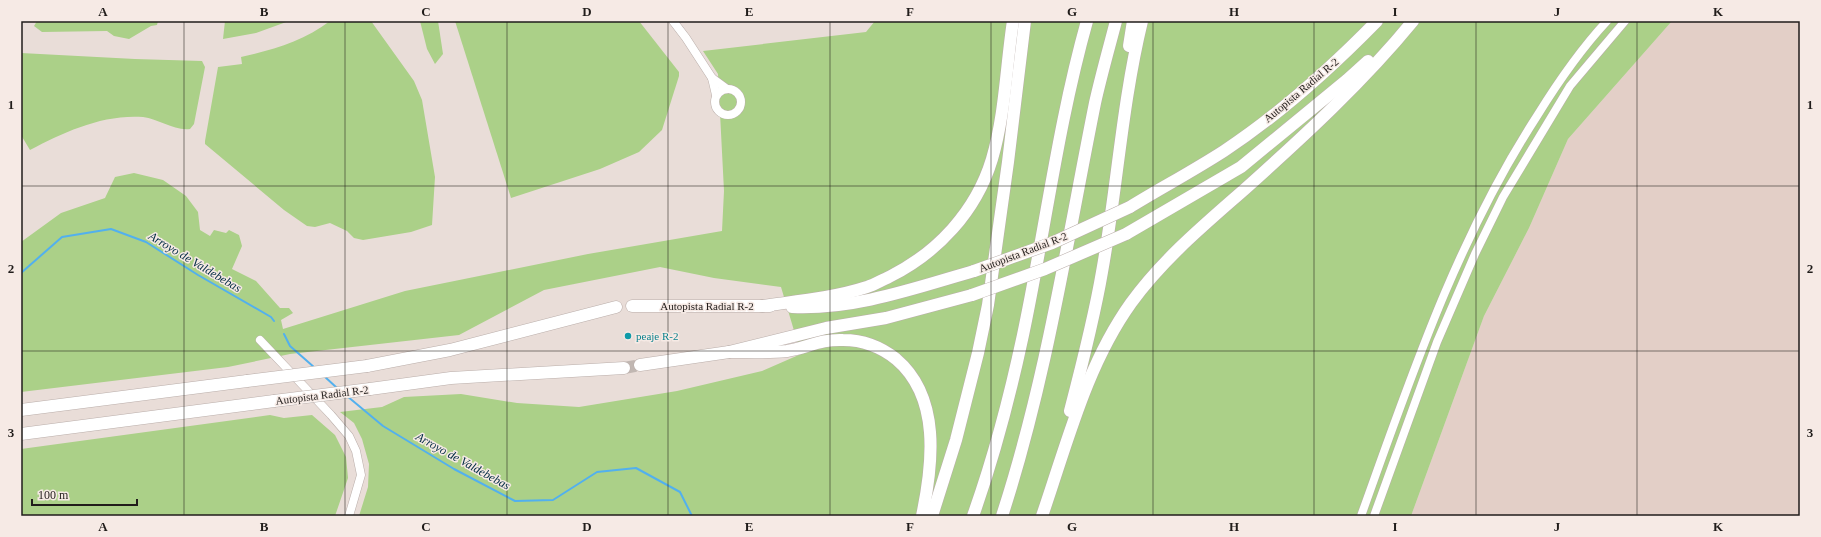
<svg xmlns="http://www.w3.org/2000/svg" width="1821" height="537" viewBox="0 0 1821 537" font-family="Georgia,serif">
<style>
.built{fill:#e3cfc7}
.green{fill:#abd088}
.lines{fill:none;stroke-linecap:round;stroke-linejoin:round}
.stream{stroke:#52b0ee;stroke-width:2}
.highway-tunnel{stroke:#c1b7b2;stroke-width:12;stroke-dasharray:12 6;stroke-linecap:butt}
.minor-casing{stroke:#baaeaa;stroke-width:9}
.highway-casing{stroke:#baaeaa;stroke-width:13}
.minor{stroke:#fff;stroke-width:8}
.highway{stroke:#fff;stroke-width:12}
.highway-bridge-casing{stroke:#baaeaa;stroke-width:13;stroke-linecap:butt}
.highway-bridge{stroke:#fff;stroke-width:12}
.grid{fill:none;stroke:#211d1b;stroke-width:1;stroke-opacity:0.55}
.culture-dot{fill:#0f9aa8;stroke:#f6eae5;stroke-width:1.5}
.labels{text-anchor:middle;stroke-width:3;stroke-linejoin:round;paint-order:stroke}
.street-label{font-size:11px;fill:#211d1b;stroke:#f6eae5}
.culture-label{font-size:11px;fill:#0d838f;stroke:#f6eae5;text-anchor:start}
.water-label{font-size:12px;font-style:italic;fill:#022c44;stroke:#f6eae5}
.neatline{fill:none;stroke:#211d1b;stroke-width:1.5}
.grid-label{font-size:13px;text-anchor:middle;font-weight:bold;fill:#211d1b}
</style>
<rect width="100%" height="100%" fill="#e9ddd8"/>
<path class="built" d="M 1672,21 L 1800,21 L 1800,516 L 1411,516 L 1484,316 L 1529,228 L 1568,139 Z"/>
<g class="green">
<path d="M 37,21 L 158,21 L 157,25 L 151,26 L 129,39 L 114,36 L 107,31 L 42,32 L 34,26 Z"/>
<path d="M 225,21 L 289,21 L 256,33 L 223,39 Z"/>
<path d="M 330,21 L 371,21 L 414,81 L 422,100 L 435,177 L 432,225 L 411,232 L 363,240 L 354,238 L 347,231 L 330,223 L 315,227 L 307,226 L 284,210 L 205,144 L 205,141 L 218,67 L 242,64 L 241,57 C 272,50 304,41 330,21 Z"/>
<path d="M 420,21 L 438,21 L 443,54 L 435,64 L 427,49 Z"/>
<path d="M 455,21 L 639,21 L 679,72 L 679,76 L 662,130 L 639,152 L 600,169 L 511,198 Z"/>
<path d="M 875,21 L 1672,21 L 1568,139 L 1529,228 L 1484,316 L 1411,516 L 359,516 L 368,487 L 369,464 L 362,439 L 354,423 L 340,412 L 382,407 L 404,397 L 461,394 L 517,403 L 579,407 L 677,391 L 762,371 L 801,354 L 781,287 L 714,278 L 660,267 L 544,290 L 459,335 L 290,354 L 228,367 L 21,392 L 21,242 L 61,213 L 105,198 L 115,177 L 134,173 L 163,180 L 186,196 L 198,212 L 200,230 L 210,236 L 214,230 L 226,233 L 229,230 L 239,235 L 242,246 L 232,269 L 256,281 L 280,308 L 289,308 L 293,313 L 281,320 L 283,329 L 405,291 L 588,254 L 722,231 L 724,191 L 718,74 L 703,51 L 866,32 Z"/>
<path d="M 21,53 L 135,59 L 202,61 L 205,67 L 194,124 L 190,129 C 174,131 159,119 143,117 C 103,114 64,132 30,150 L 21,135 Z"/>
<path d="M 270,415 L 284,418 L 312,415 L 335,435 L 346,457 L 348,478 L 335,516 L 21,516 L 21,449 Z"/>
</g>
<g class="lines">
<g class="stream">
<path d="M 21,273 L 62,237 L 111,229 L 146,242 L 198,275 L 271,317 L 274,321"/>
<path d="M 284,334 L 290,346 L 315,368"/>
<path d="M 324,376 L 337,388"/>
<path d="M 347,396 L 383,426 L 454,469 L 515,501 L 553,500 L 597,472 L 636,468 L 680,492 L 692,516"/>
</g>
<path class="highway-tunnel" d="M 624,368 L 640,365"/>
<defs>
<g id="minor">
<path d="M 673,21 L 686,38 L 712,78"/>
<circle cx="728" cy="102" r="13"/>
<path d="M 716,95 L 712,78 L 727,89"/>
<path d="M 260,340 L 331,415 L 349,436 L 356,451 L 361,475 L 349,516"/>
<path d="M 1361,516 C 1411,377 1456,241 1537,116 C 1558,82 1580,50 1607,21"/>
<path d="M 1374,516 L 1437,342 L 1475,254 L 1503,197 L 1570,86 L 1625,21"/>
</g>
<g id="highway">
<path d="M 1129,46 L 1133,21"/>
<path d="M 1130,207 C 1161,188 1193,171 1224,151 C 1280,114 1330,69 1377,21"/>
<path d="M 1126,234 L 1241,167 L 1347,80 L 1368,61"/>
<path d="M 632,306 L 770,306"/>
<path d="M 762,306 C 797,301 833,298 867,287 C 874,285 882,280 889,277 C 937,253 976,212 992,159 C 1005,115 1006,67 1013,21"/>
<path d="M 792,307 C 854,310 915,288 974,271"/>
<path d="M 729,352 C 748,352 768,353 787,351 C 807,348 820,339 843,340 C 862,340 881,347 896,359 C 941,397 933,464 922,516"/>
<path d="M 640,365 L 729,352 L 826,328 L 886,318 L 972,295"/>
<path d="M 367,366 L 450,350 L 616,307"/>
<path d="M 370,389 L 451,378 L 624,368"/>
<path d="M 21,410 L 247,381"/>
<path d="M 1070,411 C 1082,365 1094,319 1102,272 C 1117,189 1122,103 1142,21"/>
<path d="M 21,434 L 274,401"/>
<path d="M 932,516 L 956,440 L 978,353 L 988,305 L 1008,162 L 1025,21"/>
<path d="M 973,516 C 994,457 1010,396 1023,335 C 1045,231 1058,124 1087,21"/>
<path d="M 1002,516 C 1046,381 1067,242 1095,103 C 1101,76 1109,48 1116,21"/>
<path d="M 1042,516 C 1067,444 1086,366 1131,303 C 1163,259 1204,225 1245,189 C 1304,136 1363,82 1413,21"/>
</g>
</defs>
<use href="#minor" class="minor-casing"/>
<use href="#highway" class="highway-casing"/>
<use href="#minor" class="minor"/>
<use href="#highway" class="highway"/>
<defs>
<g id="highway-bridge">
<path d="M 974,271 L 1052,243 L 1130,207"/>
<path d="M 972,295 L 1045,269 L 1126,234"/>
<path d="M 247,381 L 367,366"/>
<path d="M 274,401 L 370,389"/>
</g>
</defs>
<use href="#highway-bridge" class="highway-bridge-casing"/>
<use href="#highway-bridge" class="highway-bridge"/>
</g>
<path class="grid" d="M 184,21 L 184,516M 345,21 L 345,516M 507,21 L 507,516M 668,21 L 668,516M 830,21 L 830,516M 991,21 L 991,516M 1153,21 L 1153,516M 1314,21 L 1314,516M 1476,21 L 1476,516M 1637,21 L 1637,516M 21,186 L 1800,186M 21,351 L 1800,351"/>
<circle class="culture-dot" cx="628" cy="336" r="4"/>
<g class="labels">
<g class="street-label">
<text transform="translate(1301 90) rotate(-40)" y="4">Autopista Radial R-2</text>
<text transform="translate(1023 252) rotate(-21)" y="4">Autopista Radial R-2</text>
<text x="707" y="310">Autopista Radial R-2</text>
<text transform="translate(322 395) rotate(-7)" y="4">Autopista Radial R-2</text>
</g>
<g class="culture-label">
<text x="636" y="340">peaje R-2</text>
</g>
<g class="water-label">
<text transform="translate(195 262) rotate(31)" y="4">Arroyo de Valdebebas</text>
<text transform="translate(463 461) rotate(29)" y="4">Arroyo de Valdebebas</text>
</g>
</g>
<rect width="1821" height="537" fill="none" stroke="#f6eae5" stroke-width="44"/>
<path d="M32 499v6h105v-6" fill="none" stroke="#211d1b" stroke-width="2"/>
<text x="38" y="499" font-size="12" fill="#211d1b" stroke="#f6eae5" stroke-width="3" paint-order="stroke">100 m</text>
<rect x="22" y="22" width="1777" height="493" class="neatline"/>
<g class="grid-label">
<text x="103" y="16">A</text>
<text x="264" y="16">B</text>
<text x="426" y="16">C</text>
<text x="587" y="16">D</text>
<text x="749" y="16">E</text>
<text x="910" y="16">F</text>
<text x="1072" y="16">G</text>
<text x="1234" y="16">H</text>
<text x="1395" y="16">I</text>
<text x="1557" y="16">J</text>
<text x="1718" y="16">K</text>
<text x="11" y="109">1</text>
<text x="1810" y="109">1</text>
<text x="11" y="273">2</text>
<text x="1810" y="273">2</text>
<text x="11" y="437">3</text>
<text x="1810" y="437">3</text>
<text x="103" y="531">A</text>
<text x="264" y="531">B</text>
<text x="426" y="531">C</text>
<text x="587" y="531">D</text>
<text x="749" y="531">E</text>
<text x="910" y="531">F</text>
<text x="1072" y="531">G</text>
<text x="1234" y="531">H</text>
<text x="1395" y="531">I</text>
<text x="1557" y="531">J</text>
<text x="1718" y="531">K</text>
</g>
</svg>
